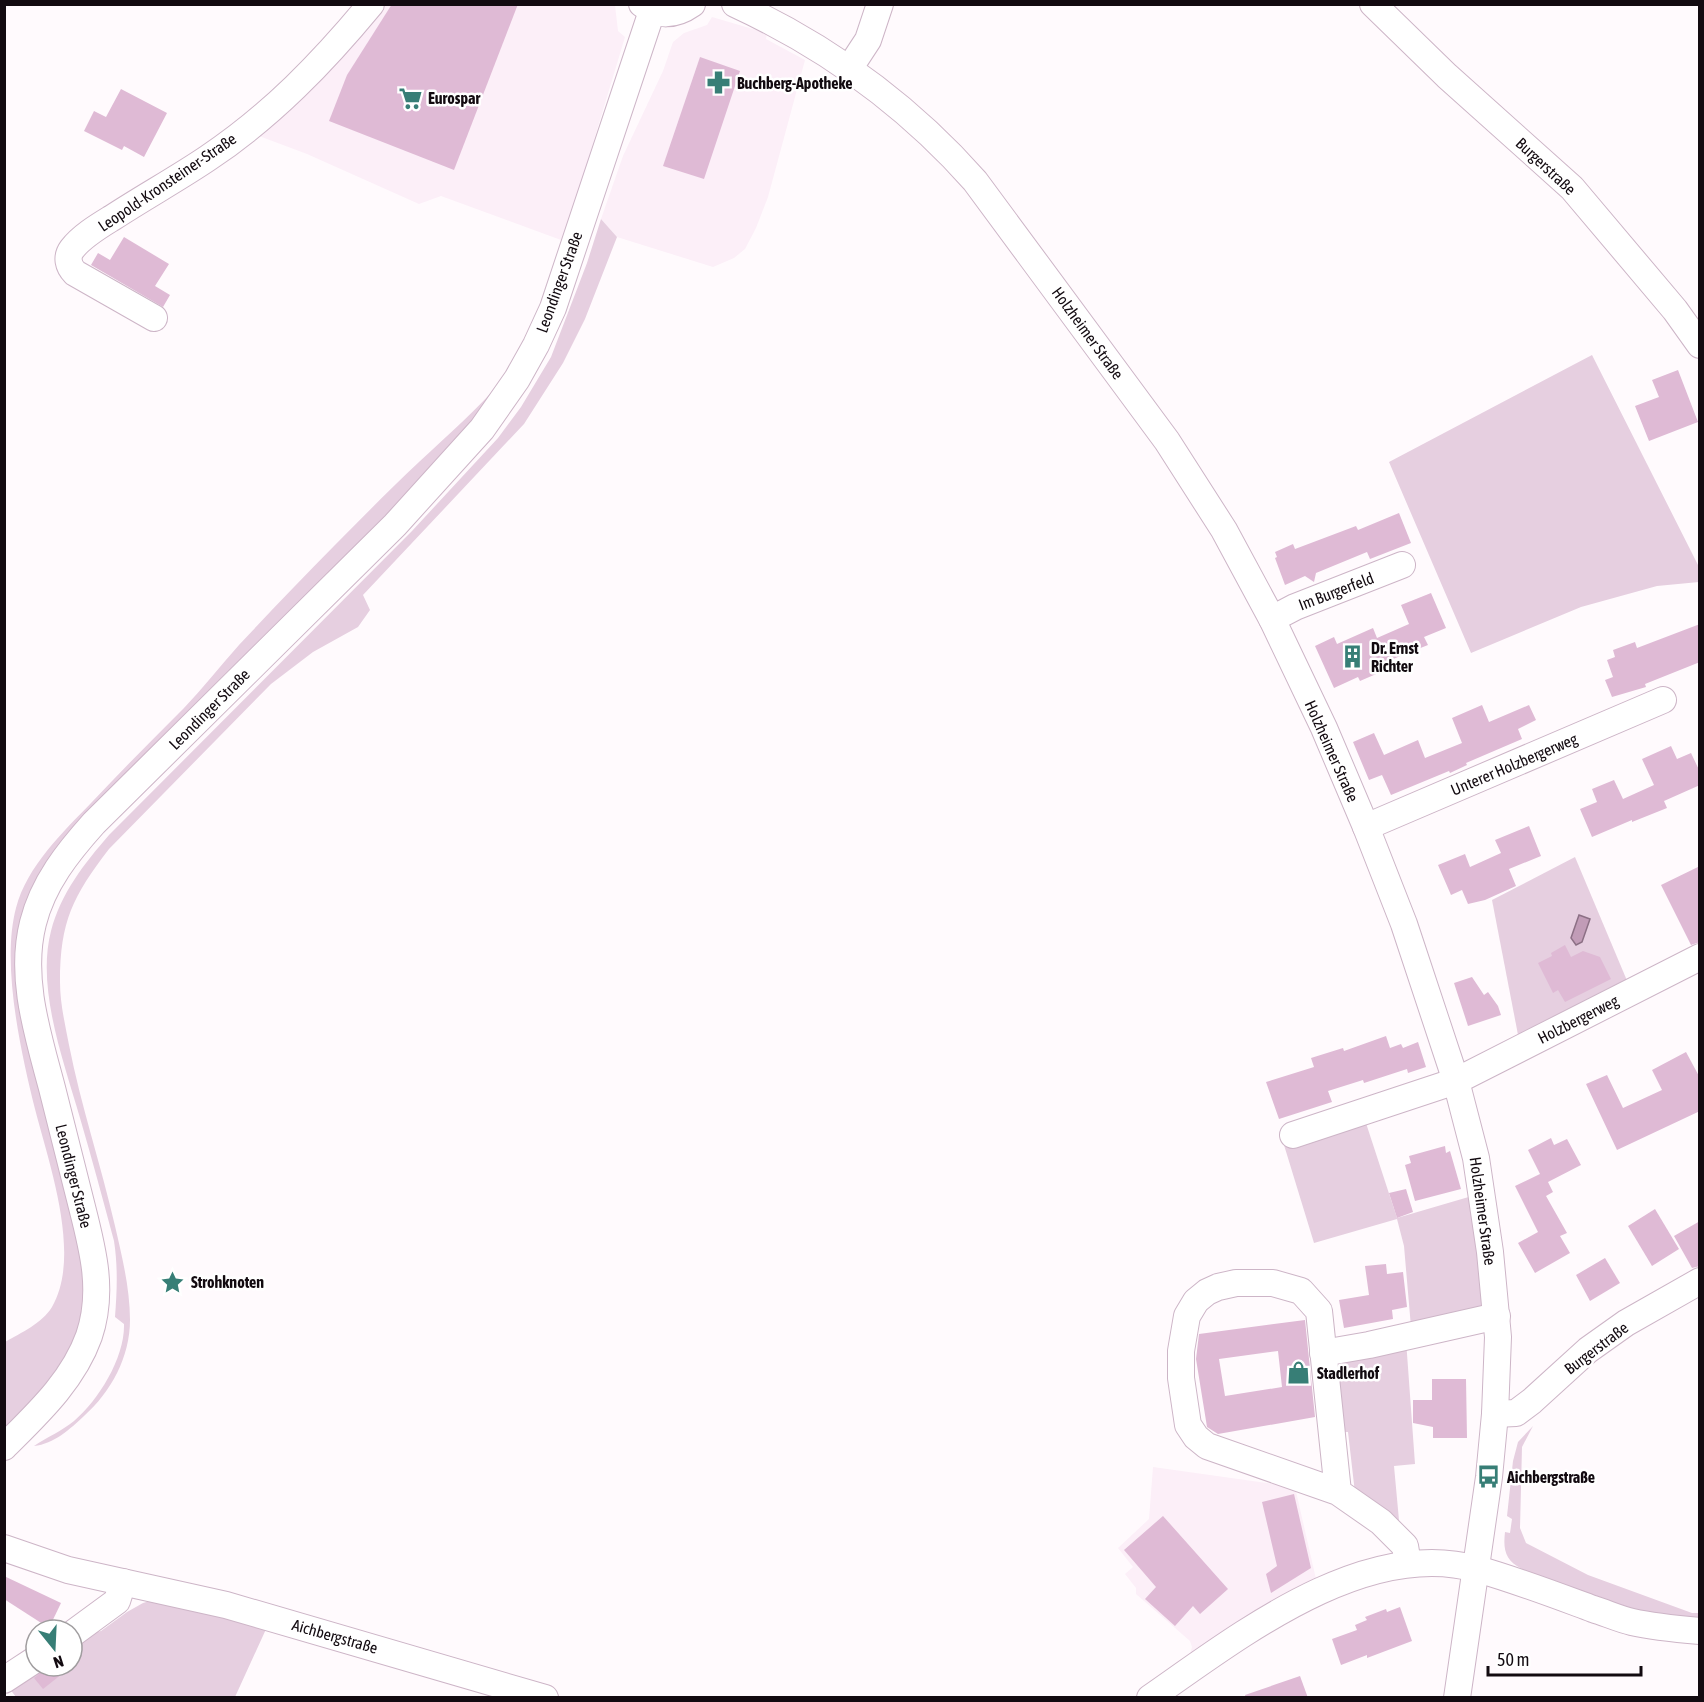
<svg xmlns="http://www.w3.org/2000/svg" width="1704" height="1702" viewBox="0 0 1704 1702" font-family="'Asap Condensed',sans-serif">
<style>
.built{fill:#fceff8}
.green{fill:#e6cfe0}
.water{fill:#c19cb7;stroke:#8c7085;stroke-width:1.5}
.building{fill:#dfbad5;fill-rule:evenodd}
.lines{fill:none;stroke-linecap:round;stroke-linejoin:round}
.minor-casing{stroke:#cdb5c7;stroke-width:28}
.minor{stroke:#fff;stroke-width:26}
.labels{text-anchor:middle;stroke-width:5;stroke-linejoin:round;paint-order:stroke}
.poi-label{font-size:16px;font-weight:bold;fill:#120a10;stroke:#fff;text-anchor:start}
.street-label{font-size:16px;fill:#120a10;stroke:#fff}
</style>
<rect width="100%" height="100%" fill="#fffafd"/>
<g class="built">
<path d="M 385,5 L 615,5 L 618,31 L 625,37 L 578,193 L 561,240 L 441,196 L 419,204 L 307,154 L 259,136 L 350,49 Z"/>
<path d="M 712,17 L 767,33 L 766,39 L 805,60 L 768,197 L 756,228 L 745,249 L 734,258 L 713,267 L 617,237 L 601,219 L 623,156 L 663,71 L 673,42 L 684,33 L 707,25 Z"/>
<path d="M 1153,1467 L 1295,1487 L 1316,1579 L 1190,1655 L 1192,1647 L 1190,1641 L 1136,1594 L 1136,1588 L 1125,1574 L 1133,1567 L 1118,1548 L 1149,1519 Z"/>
</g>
<g class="green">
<path d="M 601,219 L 617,237 L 585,319 L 563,363 L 524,424 L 363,595 L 370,610 L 358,627 L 313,652 L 271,684 L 109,849 C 73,896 60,921 60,982 C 60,1003 65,1024 69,1045 C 81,1106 101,1165 115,1226 C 122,1256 130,1289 130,1320 C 130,1357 111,1392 84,1416 C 70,1429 54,1444 34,1446 C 47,1437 62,1431 74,1421 C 99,1400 125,1357 124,1324 L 115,1317 C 117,1291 118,1267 114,1241 C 103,1200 92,1159 80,1118 C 64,1062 36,989 51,931 C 61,893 84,864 109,835 L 412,531 L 498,438 L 521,407 L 551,357 L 587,263 Z"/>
<path d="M 1592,355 L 1699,567 L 1699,582 L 1657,586 L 1581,607 L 1471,653 L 1389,462 Z"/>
<path d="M 504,378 L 483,412 L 417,486 L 206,693 L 128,775 L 24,914 L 85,1261 C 85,1276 86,1293 83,1308 C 75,1357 38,1394 5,1427 L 5,1342 C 21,1333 42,1323 52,1307 C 82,1255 49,1164 35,1109 C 21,1053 1,964 16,908 C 27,866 63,832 92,802 C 122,770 153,739 184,708 C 203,688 220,666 239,645 C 270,612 302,578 334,546 C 362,518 390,489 419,462 C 449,434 477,410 504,378 Z"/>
<path d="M 1575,857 L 1628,983 L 1519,1040 L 1492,900 Z"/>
<path d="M 1364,1117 L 1397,1218 L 1472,1196 L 1482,1305 L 1476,1310 L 1411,1327 L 1404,1246 L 1397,1219 L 1314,1243 L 1284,1145 Z"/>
<path d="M 1406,1340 L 1415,1464 L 1394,1466 L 1400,1531 L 1355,1493 L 1348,1432 L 1341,1432 L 1334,1372 L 1345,1370 L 1343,1359 Z"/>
<path d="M 1533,1426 L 1522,1447 L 1520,1528 L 1526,1543 L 1588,1575 L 1692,1613 L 1699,1613 L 1699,1623 L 1669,1622 L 1521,1575 L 1522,1569 C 1505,1560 1503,1550 1505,1532 L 1510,1533 L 1512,1519 L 1507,1516 L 1513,1461 L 1518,1442 Z"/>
<path d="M 156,1599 L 267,1627 L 235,1697 L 16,1697 L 6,1684 L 36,1666 L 72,1666 L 72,1642 L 84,1635 L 101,1631 L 127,1612 L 143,1603 Z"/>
</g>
<path class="water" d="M 1579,915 L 1590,919 L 1582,942 L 1576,945 L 1571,938 Z"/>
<g class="building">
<path d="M 392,4 L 518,4 L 454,170 L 329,121 L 347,75 Z"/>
<path d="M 700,57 L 740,71 L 704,179 L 663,166 Z"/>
<path d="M 121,89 L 167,113 L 144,157 L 124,146 L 122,150 L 84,131 L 94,111 L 106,117 Z"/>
<path d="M 124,237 L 169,264 L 155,286 L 170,295 L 163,307 L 91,265 L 98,253 L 110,260 Z"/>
<path d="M 1678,370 L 1698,422 L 1649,441 L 1635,406 L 1659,397 L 1652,380 Z"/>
<path d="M 1399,513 L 1411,543 L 1370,559 L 1367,552 L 1316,573 L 1314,582 L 1305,576 L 1285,585 L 1275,558 L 1277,557 L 1275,552 L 1293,544 L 1295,549 L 1356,526 L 1358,530 Z"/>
<path d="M 1431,593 L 1446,628 L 1424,637 L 1428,645 L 1388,661 L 1390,668 L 1360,681 L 1358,677 L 1334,688 L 1315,646 L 1334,637 L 1337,644 L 1373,628 L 1377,638 L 1409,624 L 1401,605 Z"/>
<path d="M 1700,624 L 1700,662 L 1645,684 L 1646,687 L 1612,697 L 1605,680 L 1613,677 L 1607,660 L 1615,657 L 1613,650 L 1635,642 L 1637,648 Z"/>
<path d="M 1482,705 L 1489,722 L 1529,705 L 1536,720 L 1518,729 L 1522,739 L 1466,763 L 1467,765 L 1450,773 L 1449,771 L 1391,795 L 1382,775 L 1369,780 L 1353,742 L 1374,733 L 1384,755 L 1418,740 L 1425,758 L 1462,743 L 1452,718 Z"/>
<path d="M 1671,746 L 1677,759 L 1691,753 L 1700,772 L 1700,785 L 1664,801 L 1667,808 L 1632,822 L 1632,820 L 1592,837 L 1580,809 L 1597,802 L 1592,789 L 1614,780 L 1623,799 L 1654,785 L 1642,759 Z"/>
<path d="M 1529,826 L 1541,856 L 1509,869 L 1516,886 L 1485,900 L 1468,904 L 1462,890 L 1451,895 L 1438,865 L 1465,854 L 1470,867 L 1501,853 L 1495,840 Z"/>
<path d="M 1700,866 L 1700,942 L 1691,945 L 1661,885 Z"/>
<path d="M 1565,945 L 1571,957 L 1583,951 L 1600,957 L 1611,979 L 1565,1002 L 1558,990 L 1553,993 L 1538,963 L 1552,956 L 1551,953 Z"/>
<path d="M 1472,977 L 1484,995 L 1488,992 L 1498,1006 L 1501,1015 L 1468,1026 L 1454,983 Z"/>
<path d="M 1386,1036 L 1390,1048 L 1401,1044 L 1403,1048 L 1418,1042 L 1426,1067 L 1408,1073 L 1407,1069 L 1364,1083 L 1363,1080 L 1328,1091 L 1332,1102 L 1279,1119 L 1266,1082 L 1314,1067 L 1311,1058 L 1343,1048 L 1344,1051 Z"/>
<path d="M 1686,1052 L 1700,1078 L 1700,1111 L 1617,1150 L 1586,1084 L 1607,1075 L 1623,1108 L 1662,1090 L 1652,1070 Z"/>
<path d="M 1551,1138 L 1554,1145 L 1567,1139 L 1581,1165 L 1548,1182 L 1553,1192 L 1546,1196 L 1567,1233 L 1560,1236 L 1570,1253 L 1535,1273 L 1518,1243 L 1538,1232 L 1515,1186 L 1540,1174 L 1528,1150 Z"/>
<path d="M 1445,1146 L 1446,1153 L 1450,1151 L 1461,1189 L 1415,1201 L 1405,1165 L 1411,1163 L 1409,1156 Z"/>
<path d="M 1406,1189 L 1413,1212 L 1397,1218 L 1389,1193 Z"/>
<path d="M 1655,1209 L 1679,1249 L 1652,1266 L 1628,1226 Z"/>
<path d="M 1700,1221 L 1700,1266 L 1692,1268 L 1674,1236 Z"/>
<path d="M 1605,1258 L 1620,1283 L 1590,1301 L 1576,1275 Z"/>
<path d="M 1386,1264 L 1387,1274 L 1403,1272 L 1407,1307 L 1392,1310 L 1393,1319 L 1344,1328 L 1339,1300 L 1369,1295 L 1365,1266 Z"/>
<path d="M 1305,1320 L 1315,1417 L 1218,1434 L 1207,1427 L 1196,1359 L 1199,1334 ZM 1278,1351 L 1282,1387 L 1225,1396 L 1219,1359 Z"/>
<path d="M 1432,1379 L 1466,1379 L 1467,1438 L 1433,1438 L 1433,1427 L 1413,1423 L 1413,1400 L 1432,1400 Z"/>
<path d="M 1294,1494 L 1311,1568 L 1271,1593 L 1266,1574 L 1277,1566 L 1262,1502 Z"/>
<path d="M 1163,1516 L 1228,1589 L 1200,1614 L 1193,1606 L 1175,1626 L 1145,1599 L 1156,1587 L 1124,1550 Z"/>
<path d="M 4,1576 L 61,1603 L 49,1628 L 4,1599 Z"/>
<path d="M 1400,1607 L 1412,1641 L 1367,1658 L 1367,1655 L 1341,1665 L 1332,1639 L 1357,1630 L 1355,1625 L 1367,1620 L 1365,1617 L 1386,1609 L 1387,1612 Z"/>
<path d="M 49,1666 L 72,1666 L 43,1689 L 34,1678 Z"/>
<path d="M 1300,1676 L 1308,1698 L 1246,1698 L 1245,1695 Z"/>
</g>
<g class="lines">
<defs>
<g id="minor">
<path d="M 642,4 C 658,17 675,16 692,4"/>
<path d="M 735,4 C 828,47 907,104 975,181 L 1167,441 L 1224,530 L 1272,619 L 1324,728 L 1366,827 L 1404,924 L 1456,1081 L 1476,1158 L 1490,1252 L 1498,1337 L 1495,1414 L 1489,1477 L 1457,1698"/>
<path d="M 1373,4 L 1447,76 L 1572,188 L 1675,310 L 1700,345"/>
<path d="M 849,69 L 868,40 L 880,4"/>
<path d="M 154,318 L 75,273 C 68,266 66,257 72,249 C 82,236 99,226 112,218 C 144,197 177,179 208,158 C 271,116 323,62 371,4"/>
<path d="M 1272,619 L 1295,607 L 1402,565"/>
<path d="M 1366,827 L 1663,700"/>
<path d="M 1293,1135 L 1456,1081 L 1700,957"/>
<path d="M 1323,1353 L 1369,1345 L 1497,1316"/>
<path d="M 1495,1414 L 1516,1413 L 1532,1401 L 1588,1350 L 1626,1323 L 1700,1281"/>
<path d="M 4,1447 C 37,1414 73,1381 89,1336 C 104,1292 93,1250 82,1207 C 72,1167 62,1128 52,1088 C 38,1035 19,978 33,923 C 43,883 68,852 94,823 L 395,525 L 482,429 L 517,379 L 536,345 L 553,308 L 652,11"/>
<path d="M 1338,1492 L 1319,1311 L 1301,1291 L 1273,1283 L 1236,1283 L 1218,1287 L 1207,1292 L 1196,1301 L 1187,1316 L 1181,1351 L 1181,1378 L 1188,1425 L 1196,1437 L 1207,1446 L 1338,1492 L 1381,1522 L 1405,1546 L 1408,1564"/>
<path d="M 4,1548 L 68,1570 L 226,1605 L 545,1698"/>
<path d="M 72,1634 L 117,1601 L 123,1582"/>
<path d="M 4,1680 L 36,1659"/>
<path d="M 1150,1698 C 1238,1637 1364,1537 1477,1569 C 1516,1580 1555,1595 1593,1609 C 1606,1613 1619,1619 1632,1622 C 1654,1627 1677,1629 1700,1631"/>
</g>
</defs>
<use href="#minor" class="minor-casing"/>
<use href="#minor" class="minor"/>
</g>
<defs>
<symbol id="pharmacy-bare" viewBox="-9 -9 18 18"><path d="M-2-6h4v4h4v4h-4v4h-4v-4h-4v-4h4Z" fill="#377e76" stroke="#fff" stroke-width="2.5" paint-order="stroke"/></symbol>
<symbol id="supermarket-bare" viewBox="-9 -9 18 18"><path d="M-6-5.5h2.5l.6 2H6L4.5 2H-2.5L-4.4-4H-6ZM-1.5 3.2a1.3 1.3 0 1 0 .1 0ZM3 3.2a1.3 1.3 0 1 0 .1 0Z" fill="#377e76" stroke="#fff" stroke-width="2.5" paint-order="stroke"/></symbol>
<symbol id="building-bare" viewBox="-9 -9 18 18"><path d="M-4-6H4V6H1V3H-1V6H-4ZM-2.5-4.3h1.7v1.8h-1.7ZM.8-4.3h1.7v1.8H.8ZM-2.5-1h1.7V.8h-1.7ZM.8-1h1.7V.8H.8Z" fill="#377e76" stroke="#fff" stroke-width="2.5" paint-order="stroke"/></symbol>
<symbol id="sight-bare" viewBox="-9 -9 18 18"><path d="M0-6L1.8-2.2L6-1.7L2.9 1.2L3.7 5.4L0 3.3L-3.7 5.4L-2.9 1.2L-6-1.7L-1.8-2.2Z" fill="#377e76" stroke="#fff" stroke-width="2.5" paint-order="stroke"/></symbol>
<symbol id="shop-bare" viewBox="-9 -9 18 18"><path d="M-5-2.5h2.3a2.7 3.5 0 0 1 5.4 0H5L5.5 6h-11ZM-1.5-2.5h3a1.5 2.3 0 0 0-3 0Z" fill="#377e76" stroke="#fff" stroke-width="2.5" paint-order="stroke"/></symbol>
<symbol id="bus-bare" viewBox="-9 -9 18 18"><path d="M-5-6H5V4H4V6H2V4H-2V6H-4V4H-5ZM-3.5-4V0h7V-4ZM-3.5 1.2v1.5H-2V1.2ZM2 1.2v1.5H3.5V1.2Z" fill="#377e76" stroke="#fff" stroke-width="2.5" paint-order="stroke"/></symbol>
</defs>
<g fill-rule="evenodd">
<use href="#pharmacy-bare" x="702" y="66" width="33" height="33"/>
<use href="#supermarket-bare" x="394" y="82" width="33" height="33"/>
<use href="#building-bare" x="1336" y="640" width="33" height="33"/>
<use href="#sight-bare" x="156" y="1266" width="33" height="33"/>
<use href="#shop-bare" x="1282" y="1356" width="33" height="33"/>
<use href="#bus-bare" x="1472" y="1460" width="33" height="33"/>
</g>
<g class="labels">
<g class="poi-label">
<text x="737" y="89">Buchberg-Apotheke</text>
<text x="428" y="104">Eurospar</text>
<text x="1371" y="654">Dr. Ernst<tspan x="1371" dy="18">Richter</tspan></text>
<text x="191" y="1288">Strohknoten</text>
<text x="1317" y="1379">Stadlerhof</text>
<text x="1507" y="1483">Aichbergstraße</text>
</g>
<g class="street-label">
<text transform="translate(1546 166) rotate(43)" y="6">Burgerstraße</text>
<text transform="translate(167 182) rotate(-34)" y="6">Leopold-Kronsteiner-Straße</text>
<text transform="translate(559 282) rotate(-70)" y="6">Leondinger Straße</text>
<text transform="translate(1088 333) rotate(54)" y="6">Holzheimer Straße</text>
<text transform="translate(1336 591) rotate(-21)" y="6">Im Burgerfeld</text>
<text transform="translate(209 709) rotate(-45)" y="6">Leondinger Straße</text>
<text transform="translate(1332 751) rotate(66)" y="6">Holzheimer Straße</text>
<text transform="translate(1514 764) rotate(-23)" y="6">Unterer Holzbergerweg</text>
<text transform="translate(1578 1019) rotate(-27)" y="6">Holzbergerweg</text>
<text transform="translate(74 1176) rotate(76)" y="6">Leondinger Straße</text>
<text transform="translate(1483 1211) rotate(82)" y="6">Holzheimer Straße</text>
<text transform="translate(1596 1348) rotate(-37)" y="6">Burgerstraße</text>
<text transform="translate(335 1636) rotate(16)" y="6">Aichbergstraße</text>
</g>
</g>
<rect width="1704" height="1702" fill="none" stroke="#120a10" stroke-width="12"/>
<g transform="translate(54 1648) rotate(162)"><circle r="28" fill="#ffffff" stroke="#a09d9f" stroke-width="1.5"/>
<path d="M0-4.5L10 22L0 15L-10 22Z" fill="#377e76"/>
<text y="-9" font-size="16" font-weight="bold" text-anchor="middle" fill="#120a10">N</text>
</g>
<path d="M1488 1666v9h153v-9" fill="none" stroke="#120a10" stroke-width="3"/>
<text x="1497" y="1666" font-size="18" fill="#120a10" stroke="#ffffff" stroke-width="4.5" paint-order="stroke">50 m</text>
</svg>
